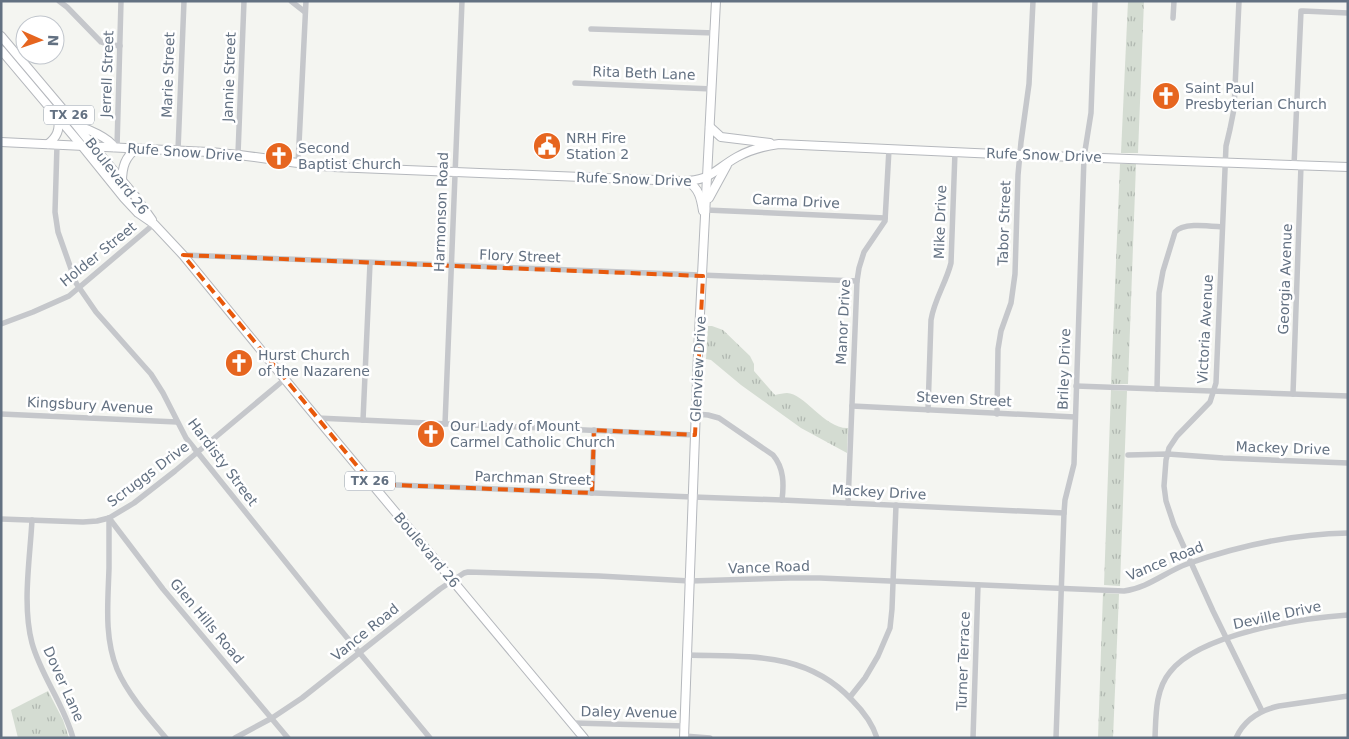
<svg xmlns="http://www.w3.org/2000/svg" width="1349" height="739" viewBox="0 0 1349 739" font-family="'DejaVu Sans',sans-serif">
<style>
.grass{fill:url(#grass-tufts)}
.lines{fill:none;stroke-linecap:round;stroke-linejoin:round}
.major-casing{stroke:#b5b8bd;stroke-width:10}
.minor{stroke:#c5c7cb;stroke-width:5.5}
.major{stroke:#fff;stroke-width:8}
.marked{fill:none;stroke:#e8590c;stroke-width:4;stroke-dasharray:10 6;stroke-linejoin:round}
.labels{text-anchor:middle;stroke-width:5;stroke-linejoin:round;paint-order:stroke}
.shield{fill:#fff;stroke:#929ca8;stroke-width:1}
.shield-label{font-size:12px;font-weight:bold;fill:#637182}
.street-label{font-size:14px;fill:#637182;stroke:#fff}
.poi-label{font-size:14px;fill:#637182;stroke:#fff;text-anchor:start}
</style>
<defs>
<pattern id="grass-tufts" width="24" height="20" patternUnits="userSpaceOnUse" patternTransform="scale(1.25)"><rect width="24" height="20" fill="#d4dcd2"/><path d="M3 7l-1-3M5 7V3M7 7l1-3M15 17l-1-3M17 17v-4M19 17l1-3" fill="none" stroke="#b0b7b0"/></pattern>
</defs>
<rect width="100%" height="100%" fill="#f4f5f1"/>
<g class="grass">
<path d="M 1128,1 L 1144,1 L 1138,153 L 1121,153 Z"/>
<path d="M 1120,164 L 1136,164 L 1128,384 L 1111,384 Z"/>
<path d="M 708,326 L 712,326 L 723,330 L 750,356 L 754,364 L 754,371 L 775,395 C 779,394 784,393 787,393 C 804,393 825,429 848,428 L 847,453 L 801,428 L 741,385 L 711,360 L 706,359 Z"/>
<path d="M 1111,390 L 1127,391 L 1120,586 L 1104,585 Z"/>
<path d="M 1103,593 L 1119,594 L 1113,738 L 1098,738 Z"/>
<path d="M 48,691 L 63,720 L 69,738 L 18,738 L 11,710 Z"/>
</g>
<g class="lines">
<defs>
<g id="major">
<path d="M 1,36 L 77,126 L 93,146 L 135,196 L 152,220"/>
<path d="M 1,50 L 82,146 L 124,198 L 138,213 L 154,224 L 183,255 L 306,405 L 584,738"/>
<path d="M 78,126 C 88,129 109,138 114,147"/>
<path d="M 710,127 L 721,137 L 770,143"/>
<path d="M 1,142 L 209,152 C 250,155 291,163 333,167 L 680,181 C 710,182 714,170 737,157 C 751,149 764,146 779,144 L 1020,155 L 1348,167"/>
<path d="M 48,144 C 57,137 60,130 58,118"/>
<path d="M 687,181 C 699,188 701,198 703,211"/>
<path d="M 122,182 C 122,167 125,157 137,148"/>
<path d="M 709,198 L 727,165"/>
<path d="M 684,738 L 698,353 L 716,1"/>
</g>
</defs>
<use href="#major" class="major-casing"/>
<g class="minor">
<path d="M 59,1 L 67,7 L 101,42 L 107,44 L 120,46"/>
<path d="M 291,1 L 305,12"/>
<path d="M 1239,1 L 1234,109 L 1230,129 L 1226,146 L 1216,383 L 1210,402 L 1177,436 L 1169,448 L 1166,460 L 1164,486 L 1166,501 L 1174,525 L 1213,611 L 1262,711"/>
<path d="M 1173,18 L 1174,1"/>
<path d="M 591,29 L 715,33"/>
<path d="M 575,83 L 712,89"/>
<path d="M 57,145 L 55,212 L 58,232 L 76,283 L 96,312 L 151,374 L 163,393 L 186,438 L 325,611 L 430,738"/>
<path d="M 117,147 L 121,1"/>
<path d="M 178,150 L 184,1"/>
<path d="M 238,154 L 244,1"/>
<path d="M 298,164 L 306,1"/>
<path d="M 1294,165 L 1301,11 L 1303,11 L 1348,13"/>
<path d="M 706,210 L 885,218"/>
<path d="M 183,255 L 857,281"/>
<path d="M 1,324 L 33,312 L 69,296 L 154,224"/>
<path d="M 1076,386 L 1348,396"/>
<path d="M 1157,389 L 1159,293 L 1163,271 L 1175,232 C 1183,222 1210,226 1222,227"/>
<path d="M 1293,394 L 1301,165"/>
<path d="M 852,406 L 1075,417"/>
<path d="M 928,410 L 931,320 C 934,300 946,283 951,263 L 955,152"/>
<path d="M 1,414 L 177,422"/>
<path d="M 696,414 L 708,415 L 719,418 L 773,455 C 784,468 784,484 782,500"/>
<path d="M 997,414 L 998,349 L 1001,331 L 1011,303 L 1015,274 L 1018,175 L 1021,142 L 1029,84 L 1033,1"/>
<path d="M 317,418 L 695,435"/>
<path d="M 363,420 L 370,263"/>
<path d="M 445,424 L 462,1"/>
<path d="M 1128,455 L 1168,454 L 1223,458 L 1348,463"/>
<path d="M 372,484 L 693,497 L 782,500 L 1064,513"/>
<path d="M 592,493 L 594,430"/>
<path d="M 848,503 L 857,281 L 859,268 L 864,252 L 885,221 L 889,149"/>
<path d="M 109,518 L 163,589 L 288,738"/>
<path d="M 109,518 C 109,535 109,551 109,568 C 108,602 104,637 117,669 C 127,693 149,718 166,738"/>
<path d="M 1,519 L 83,522 L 97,521 L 109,518 L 134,503 L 175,471 L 285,379"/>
<path d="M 32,520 C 30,559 22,605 32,643 C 41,676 64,704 73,738"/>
<path d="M 687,655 C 749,657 806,651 852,700 C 863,711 872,722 877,738"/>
<path d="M 850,697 L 865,678 L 878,656 L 890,628 L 892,609 L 896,505"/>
<path d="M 573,723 L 685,726"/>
<path d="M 684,736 L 710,738"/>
<path d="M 235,738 L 272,718 L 302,698 L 440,589 L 464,573 L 468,572 L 599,576 L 690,581 L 790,578 L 820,578 L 1124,591 C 1148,588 1165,572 1187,564 C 1238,546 1293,534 1348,533"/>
<path d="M 973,738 L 978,585"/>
<path d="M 1056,738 L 1064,513 L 1065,500 L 1074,464 L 1084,157 L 1091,113 L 1095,1"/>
<path d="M 1155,738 C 1156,716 1155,690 1170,672 C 1199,634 1302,618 1348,615"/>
<path d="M 1236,738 C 1244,720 1261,710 1279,706 L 1348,696"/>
</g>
<use href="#major" class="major"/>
</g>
<path class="marked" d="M 183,255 L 703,276 L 695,435 L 594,430 L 592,493 L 372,484 Z"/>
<defs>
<symbol id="church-disc" viewBox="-11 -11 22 22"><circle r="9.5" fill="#e6651f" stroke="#fff"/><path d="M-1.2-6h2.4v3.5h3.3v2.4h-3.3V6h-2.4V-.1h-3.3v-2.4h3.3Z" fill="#fff"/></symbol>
<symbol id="civic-disc" viewBox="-11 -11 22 22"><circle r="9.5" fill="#e6651f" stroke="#fff"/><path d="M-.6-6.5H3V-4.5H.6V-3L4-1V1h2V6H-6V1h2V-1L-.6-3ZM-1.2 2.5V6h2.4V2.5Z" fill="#fff"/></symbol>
</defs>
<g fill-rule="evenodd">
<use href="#church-disc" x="1150" y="80" width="32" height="32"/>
<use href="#civic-disc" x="531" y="130" width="32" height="32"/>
<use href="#church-disc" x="263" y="140" width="32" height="32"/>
<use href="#church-disc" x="223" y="347" width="32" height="32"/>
<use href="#church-disc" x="415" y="418" width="32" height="32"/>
</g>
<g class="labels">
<g class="shield">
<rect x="44" y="105.5" width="50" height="19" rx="4"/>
<rect x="345" y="471.5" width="50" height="19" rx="4"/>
</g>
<g class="shield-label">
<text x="69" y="119">TX 26</text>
<text x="370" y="485">TX 26</text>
</g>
<g class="street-label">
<text transform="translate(644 73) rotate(2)" y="5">Rita Beth Lane</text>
<text transform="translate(107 74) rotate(-88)" y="5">Jerrell Street</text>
<text transform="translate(168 75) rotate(-88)" y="5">Marie Street</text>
<text transform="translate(229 77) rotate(-88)" y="5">Jannie Street</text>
<text transform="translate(185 152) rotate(4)" y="5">Rufe Snow Drive</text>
<text transform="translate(1044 155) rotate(2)" y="5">Rufe Snow Drive</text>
<text transform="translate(117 176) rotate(52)" y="5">Boulevard 26</text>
<text transform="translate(634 179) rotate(2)" y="5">Rufe Snow Drive</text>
<text transform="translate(796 201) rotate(3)" y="5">Carma Drive</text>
<text transform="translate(441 212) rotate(-88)" y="5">Harmonson Road</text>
<text transform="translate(940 222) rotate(-88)" y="5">Mike Drive</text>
<text transform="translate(1004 223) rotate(-88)" y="5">Tabor Street</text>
<text transform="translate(98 254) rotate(-39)" y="5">Holder Street</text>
<text transform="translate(520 256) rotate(2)" y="5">Flory Street</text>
<text transform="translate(1285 279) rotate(-88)" y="5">Georgia Avenue</text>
<text transform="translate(843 322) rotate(-87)" y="5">Manor Drive</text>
<text transform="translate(1205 329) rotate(-87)" y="5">Victoria Avenue</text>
<text transform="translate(698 369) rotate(-87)" y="5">Glenview Drive</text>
<text transform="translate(1064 369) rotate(-88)" y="5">Briley Drive</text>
<text transform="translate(964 399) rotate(3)" y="5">Steven Street</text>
<text transform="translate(90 405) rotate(3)" y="5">Kingsbury Avenue</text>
<text transform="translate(1283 448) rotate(2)" y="5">Mackey Drive</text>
<text transform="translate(223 462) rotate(53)" y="5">Hardisty Street</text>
<text transform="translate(148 474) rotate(-37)" y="5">Scruggs Drive</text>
<text transform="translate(533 478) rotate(2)" y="5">Parchman Street</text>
<text transform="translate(879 492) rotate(3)" y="5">Mackey Drive</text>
<text transform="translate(427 550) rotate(50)" y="5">Boulevard 26</text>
<text transform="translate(1165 561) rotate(-22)" y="5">Vance Road</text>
<text transform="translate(769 567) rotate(-2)" y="5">Vance Road</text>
<text transform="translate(1277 615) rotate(-12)" y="5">Deville Drive</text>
<text transform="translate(207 621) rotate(50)" y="5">Glen Hills Road</text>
<text transform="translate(365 632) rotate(-39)" y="5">Vance Road</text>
<text transform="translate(963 661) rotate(-88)" y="5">Turner Terrace</text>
<text transform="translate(64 684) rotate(66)" y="5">Dover Lane</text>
<text transform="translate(629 712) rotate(1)" y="5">Daley Avenue</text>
</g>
<g class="poi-label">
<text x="1185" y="93">Saint Paul<tspan x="1185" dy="16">Presbyterian Church</tspan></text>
<text x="566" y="143">NRH Fire<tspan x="566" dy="16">Station 2</tspan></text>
<text x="298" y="153">Second<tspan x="298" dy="16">Baptist Church</tspan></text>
<text x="258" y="360">Hurst Church<tspan x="258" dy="16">of the Nazarene</tspan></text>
<text x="450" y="431">Our Lady of Mount<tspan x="450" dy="16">Carmel Catholic Church</tspan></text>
</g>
</g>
<rect width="1349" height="739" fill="none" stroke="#637182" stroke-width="5"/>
<g transform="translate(40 40) rotate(92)"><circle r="24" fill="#ffffff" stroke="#c1c6cd"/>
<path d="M0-4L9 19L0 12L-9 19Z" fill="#e6651f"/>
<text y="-8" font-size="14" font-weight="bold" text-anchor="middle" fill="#637182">N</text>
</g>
</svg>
